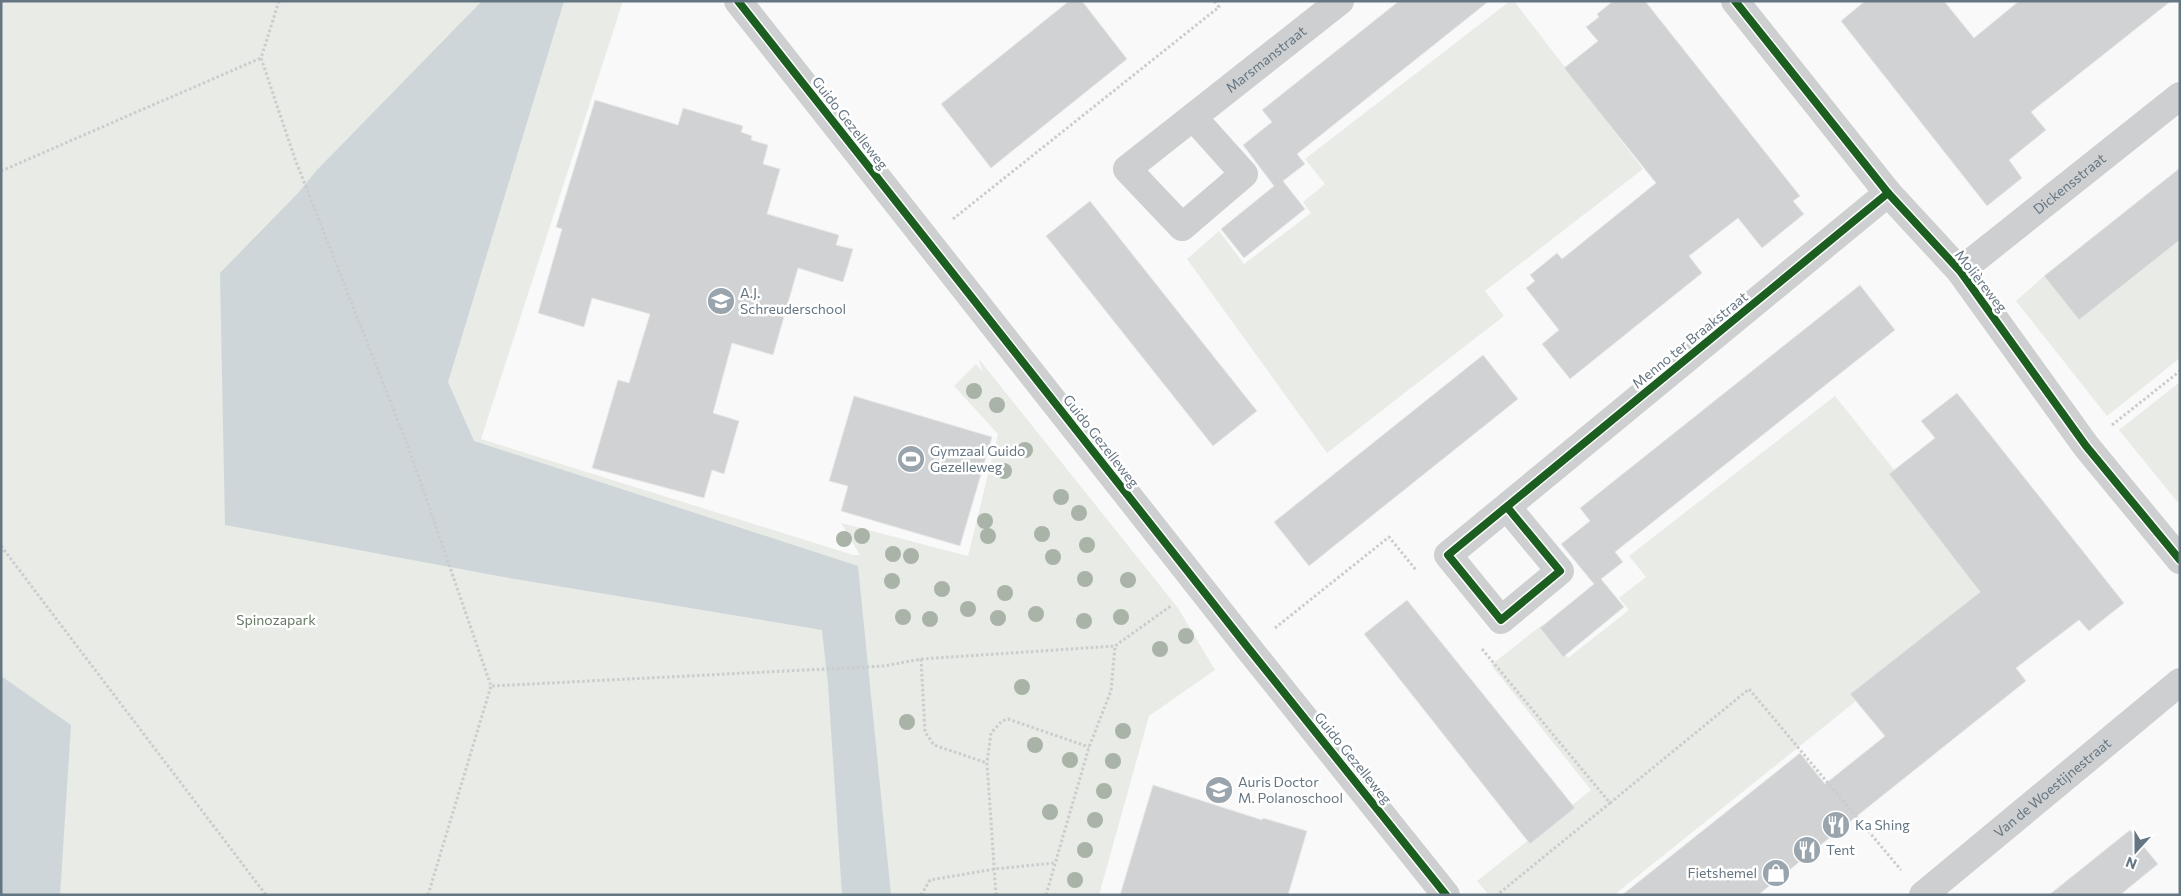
<svg xmlns="http://www.w3.org/2000/svg" width="2181" height="896" viewBox="0 0 2181 896" font-family="Commissioner,sans-serif">
<style>
.green{fill:#e8ebe6}
.water{fill:#ced6d9}
.building{fill:#d0d2d3;stroke:#e8e8e8}
.lines{fill:none;stroke-linecap:round;stroke-linejoin:round}
.path{stroke:#cbcccd;stroke-width:3;stroke-dasharray:2.5 2.5;stroke-linecap:butt}
.minor{stroke:#cecfd0;stroke-width:28}
.cycleway-casing{stroke:#fff;stroke-width:11}
.cycleway{stroke:#1b5e20;stroke-width:8}
.tree{fill:#a9b3a7}
.labels{text-anchor:middle;stroke-width:5;stroke-linejoin:round;paint-order:stroke}
.street-label{font-size:14px;fill:#657683;stroke:#fff}
.poi-label{font-size:14px;fill:#657683;stroke:#fff;text-anchor:start}
.park-label{font-size:14px;fill:#687a64;stroke:#fff}
</style>
<rect width="100%" height="100%" fill="#f9f9f9"/>
<g class="green">
<path d="M 1,1 L 623,1 L 481,439 L 853,555 L 860,555 L 841,523 L 968,556 L 998,434 L 954,386 L 976,364 L 983,372 L 978,358 L 1178,608 L 1215,670 L 1149,716 L 1099,895 L 1,895 Z"/>
<path d="M 1510,1 L 1514,1 L 1643,169 L 1485,291 L 1504,316 L 1327,453 L 1187,259 L 1219,231 L 1244,264 L 1311,213 L 1303,202 L 1325,184 L 1305,159 Z"/>
<path d="M 2180,240 L 2180,358 L 2107,416 L 2016,301 L 2044,276 L 2079,320 Z"/>
<path d="M 2180,382 L 2180,505 L 2119,430 Z"/>
<path d="M 1835,396 L 1992,592 L 1614,895 L 1489,895 L 1477,881 L 1591,790 L 1491,665 L 1542,625 L 1568,658 L 1629,610 L 1619,598 L 1646,577 L 1629,556 Z"/>
</g>
<g class="water">
<path d="M 482,1 L 564,1 L 448,382 L 474,441 L 858,566 L 891,895 L 842,895 L 828,684 L 822,630 L 509,578 L 225,525 L 220,273 L 298,193 L 317,170 Z"/>
<path d="M 1,676 L 71,725 L 60,895 L 1,895 Z"/>
</g>
<g class="building">
<path d="M 1069,1 L 1082,1 L 1127,59 L 991,168 L 941,104 Z"/>
<path d="M 1399,1 L 1489,1 L 1297,154 L 1305,164 L 1283,181 L 1305,209 L 1244,258 L 1221,229 L 1274,186 L 1243,145 L 1272,122 L 1262,110 Z"/>
<path d="M 1613,1 L 1645,1 L 1800,196 L 1793,201 L 1804,214 L 1762,248 L 1738,218 L 1689,256 L 1702,273 L 1570,379 L 1542,344 L 1559,330 L 1526,288 L 1535,281 L 1530,275 L 1557,253 L 1562,259 L 1656,183 L 1564,68 L 1598,41 L 1586,27 L 1599,17 L 1597,14 Z"/>
<path d="M 1865,1 L 1944,1 L 1974,38 L 2019,1 L 2171,1 L 2031,112 L 2046,130 L 2009,160 L 2022,178 L 1987,206 L 1841,21 Z"/>
<path d="M 595,100 L 678,125 L 683,108 L 743,126 L 741,132 L 752,136 L 751,140 L 768,145 L 763,164 L 780,169 L 767,214 L 839,235 L 836,245 L 853,249 L 843,282 L 798,268 L 773,355 L 732,343 L 713,413 L 739,421 L 724,474 L 712,470 L 704,498 L 592,468 L 618,380 L 629,383 L 650,314 L 592,298 L 584,327 L 538,313 L 562,229 L 556,227 Z"/>
<path d="M 2180,168 L 2180,240 L 2079,320 L 2044,276 Z"/>
<path d="M 1090,201 L 1257,411 L 1213,446 L 1046,236 Z"/>
<path d="M 1860,285 L 1895,330 L 1615,552 L 1623,562 L 1601,579 L 1624,607 L 1563,657 L 1540,628 L 1594,584 L 1561,544 L 1590,521 L 1580,508 Z"/>
<path d="M 1483,355 L 1518,399 L 1309,566 L 1274,522 Z"/>
<path d="M 1957,393 L 2124,603 L 2089,631 L 2079,620 L 2016,668 L 2026,681 L 1758,895 L 1622,895 L 1800,753 L 1825,784 L 1885,736 L 1850,694 L 1980,592 L 1889,474 L 1935,438 L 1921,421 Z"/>
<path d="M 854,396 L 992,437 L 960,546 L 841,511 L 848,486 L 829,481 Z"/>
<path d="M 1407,600 L 1575,808 L 1530,844 L 1364,634 Z"/>
<path d="M 1153,785 L 1262,820 L 1263,818 L 1307,831 L 1288,895 L 1120,895 Z"/>
<path d="M 2130,830 L 2158,864 L 2120,895 L 2049,895 Z"/>
</g>
<g class="lines">
<g class="path">
<path d="M 279,1 L 261,58 L 295,159 L 409,449 L 491,686 L 884,666 L 921,659 L 1115,646"/>
<path d="M 1,171 L 261,58"/>
<path d="M 953,219 L 1219,7 L 1214,1"/>
<path d="M 2112,425 L 2180,371"/>
<path d="M 1,546 L 266,895"/>
<path d="M 1275,628 L 1389,537 L 1416,570"/>
<path d="M 1482,649 L 1610,803 L 1497,895"/>
<path d="M 921,659 L 925,732 L 934,745 L 987,763"/>
<path d="M 1610,803 L 1749,689 L 1901,870"/>
<path d="M 428,895 L 491,686"/>
<path d="M 921,895 L 930,880 L 995,869 L 1055,863"/>
<path d="M 996,895 L 987,763 L 991,733 L 1002,721 L 1008,719 L 1089,747"/>
<path d="M 1046,895 L 1089,747 L 1111,691 L 1115,646 L 1172,605"/>
</g>
<g class="minor">
<path d="M 738,1 L 1249,649 L 1446,895"/>
<path d="M 1735,1 L 1888,193 L 1960,271 L 2086,446 L 2180,560"/>
<path id="s1" d="M 1193,117 L 1244,174 L 1182,227 L 1127,169 L 1340,1"/>
<path id="s2" d="M 1960,271 L 2180,96"/>
<path d="M 1507,507 L 1560,571 L 1501,620 L 1448,555 L 1888,193"/>
<path id="s3" d="M 1923,895 L 2180,682"/>
</g>
<defs>
<g id="cycleway">
<path d="M 738,1 L 1249,649 L 1446,895"/>
<path d="M 1735,1 L 1888,193 L 1960,271 L 2086,446 L 2180,560"/>
<path d="M 1507,507 L 1560,571 L 1501,620 L 1448,555 L 1888,193"/>
</g>
</defs>
<use href="#cycleway" class="cycleway-casing"/>
<use href="#cycleway" class="cycleway"/>
</g>
<g class="tree">
<circle cx="974" cy="391" r="8"/>
<circle cx="997" cy="405" r="8"/>
<circle cx="1025" cy="450" r="8"/>
<circle cx="1004" cy="471" r="8"/>
<circle cx="1061" cy="497" r="8"/>
<circle cx="1079" cy="513" r="8"/>
<circle cx="985" cy="521" r="8"/>
<circle cx="1042" cy="534" r="8"/>
<circle cx="862" cy="536" r="8"/>
<circle cx="988" cy="536" r="8"/>
<circle cx="844" cy="539" r="8"/>
<circle cx="1087" cy="545" r="8"/>
<circle cx="893" cy="554" r="8"/>
<circle cx="911" cy="556" r="8"/>
<circle cx="1053" cy="557" r="8"/>
<circle cx="1085" cy="579" r="8"/>
<circle cx="1128" cy="580" r="8"/>
<circle cx="892" cy="581" r="8"/>
<circle cx="942" cy="589" r="8"/>
<circle cx="1005" cy="593" r="8"/>
<circle cx="968" cy="609" r="8"/>
<circle cx="1036" cy="614" r="8"/>
<circle cx="903" cy="617" r="8"/>
<circle cx="1121" cy="617" r="8"/>
<circle cx="998" cy="618" r="8"/>
<circle cx="930" cy="619" r="8"/>
<circle cx="1084" cy="621" r="8"/>
<circle cx="1186" cy="636" r="8"/>
<circle cx="1160" cy="649" r="8"/>
<circle cx="1022" cy="687" r="8"/>
<circle cx="907" cy="722" r="8"/>
<circle cx="1123" cy="731" r="8"/>
<circle cx="1035" cy="745" r="8"/>
<circle cx="1070" cy="760" r="8"/>
<circle cx="1113" cy="761" r="8"/>
<circle cx="1104" cy="791" r="8"/>
<circle cx="1050" cy="812" r="8"/>
<circle cx="1095" cy="820" r="8"/>
<circle cx="1085" cy="850" r="8"/>
<circle cx="1075" cy="880" r="8"/>
</g>
<defs>
<symbol id="school-disc" viewBox="-11 -11 22 22"><circle r="9.5" fill="#99a4ac" stroke="#fff"/><path d="M0-5L7-2L0 1L-7-2ZM-4 1L0 2.5L4 1V4Q0 6-4 4Z" fill="#fff"/></symbol>
<symbol id="stadium-disc" viewBox="-11 -11 22 22"><circle r="9.5" fill="#99a4ac" stroke="#fff"/><path d="M0-5a6.5 5 0 1 0 0 10a6.5 5 0 1 0 0-10ZM-3.5-1.8h7v3.6h-7Z" fill="#fff"/></symbol>
<symbol id="restaurant-disc" viewBox="-11 -11 22 22"><circle r="9.5" fill="#99a4ac" stroke="#fff"/><path d="M-5-6h1v4h1v-4h1v4h1v-4h1v5L-1.5 .5V6h-2V.5L-5-1ZM5-6V6H3V1.5H1.5Q1.5-4 5-6Z" fill="#fff"/></symbol>
<symbol id="shop-disc" viewBox="-11 -11 22 22"><circle r="9.5" fill="#99a4ac" stroke="#fff"/><path d="M-5-2.5h2.3a2.7 3.5 0 0 1 5.4 0H5L5.5 6h-11ZM-1.5-2.5h3a1.5 2.3 0 0 0-3 0Z" fill="#fff"/></symbol>
</defs>
<g fill-rule="evenodd">
<use href="#school-disc" x="705" y="285" width="32" height="32"/>
<use href="#stadium-disc" x="895" y="443" width="32" height="32"/>
<use href="#school-disc" x="1203" y="774" width="32" height="32"/>
<use href="#restaurant-disc" x="1820" y="809" width="32" height="32"/>
<use href="#restaurant-disc" x="1791" y="834" width="32" height="32"/>
<use href="#shop-disc" x="1760" y="857" width="32" height="32"/>
</g>
<g class="labels">
<g class="street-label">
<text dy="5" stroke="none"><textPath href="#s1" startOffset="415">Marsmanstraat</textPath></text>
<text transform="translate(850 123) rotate(52)" y="5">Guido Gezelleweg</text>
<text dy="5" stroke="none"><textPath href="#s2" startOffset="140">Dickensstraat</textPath></text>
<text transform="translate(1981 281) rotate(52)" y="5">Molièreweg</text>
<text transform="translate(1690 340) rotate(-39)" y="5">Menno ter Braakstraat</text>
<text transform="translate(1101 441) rotate(52)" y="5">Guido Gezelleweg</text>
<text transform="translate(1353 758) rotate(51)" y="5">Guido Gezelleweg</text>
<text dy="5" stroke="none"><textPath href="#s3" startOffset="168">Van de Woestijnestraat</textPath></text>
</g>
<g class="poi-label">
<text x="740" y="298">A.J.<tspan x="740" dy="16">Schreuderschool</tspan></text>
<text x="930" y="456">Gymzaal Guido<tspan x="930" dy="16">Gezelleweg</tspan></text>
<text x="1238" y="787">Auris Doctor<tspan x="1238" dy="16">M. Polanoschool</tspan></text>
<text x="1855" y="830">Ka Shing</text>
<text x="1826" y="855">Tent</text>
<text x="1757" y="878" text-anchor="end">Fietshemel</text>
</g>
<g class="park-label">
<text x="276" y="625">Spinozapark</text>
</g>
</g>
<rect width="2181" height="896" fill="none" stroke="#657683" stroke-width="5"/>
<g transform="translate(2136 851) rotate(201)" stroke="#ffffff" stroke-width="4" paint-order="stroke">
<path d="M0-4L9 19L0 12L-9 19Z" fill="#657683"/>
<text y="-8" font-size="14" font-weight="bold" text-anchor="middle" fill="#657683">N</text>
</g>
</svg>
